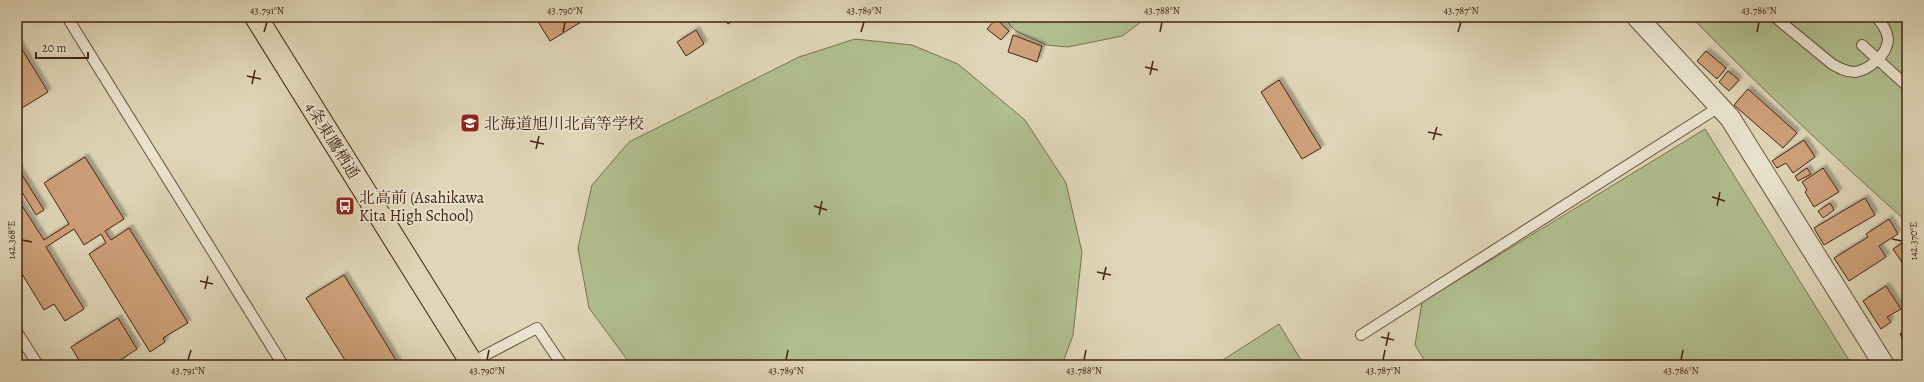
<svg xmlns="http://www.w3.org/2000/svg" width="1924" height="382" viewBox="0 0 1924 382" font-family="Alegreya,'Noto Serif JP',serif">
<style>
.green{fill:#b1be8f;stroke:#7c7050}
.building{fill:#cda079;stroke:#462312;filter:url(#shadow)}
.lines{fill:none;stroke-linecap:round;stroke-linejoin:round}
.lane-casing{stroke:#6c503b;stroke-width:12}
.street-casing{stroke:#6c503b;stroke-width:22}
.highway-casing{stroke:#462312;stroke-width:24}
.lane{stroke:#eae4d0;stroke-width:10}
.street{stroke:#eae4d0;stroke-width:20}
.highway{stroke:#dfd6b7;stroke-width:22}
.ticks{fill:none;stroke:#462312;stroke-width:1.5}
.labels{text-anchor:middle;stroke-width:3.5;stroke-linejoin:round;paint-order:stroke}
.poi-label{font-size:16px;fill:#462312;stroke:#eae4d0;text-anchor:start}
.street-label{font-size:16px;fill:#462312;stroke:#eae4d0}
.neatline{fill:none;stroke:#462312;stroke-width:1.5}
.ticks-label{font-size:10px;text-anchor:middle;fill:#462312}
</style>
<defs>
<filter id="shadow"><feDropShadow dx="3.5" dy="-3.5" stdDeviation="1" flood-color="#0004"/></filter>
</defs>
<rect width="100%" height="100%" fill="#dfd6b7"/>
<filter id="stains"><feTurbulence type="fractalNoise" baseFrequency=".005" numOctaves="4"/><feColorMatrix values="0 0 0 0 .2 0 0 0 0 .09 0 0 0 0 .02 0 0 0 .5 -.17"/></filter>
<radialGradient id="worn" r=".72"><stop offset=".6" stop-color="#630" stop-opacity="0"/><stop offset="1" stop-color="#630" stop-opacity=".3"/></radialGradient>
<g class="green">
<path d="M 1002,17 L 1148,17 L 1122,36 L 1068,47 L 1046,45 L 1016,31 Z"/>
<path d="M 1691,17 L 1907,17 L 1907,222 C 1833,156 1761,88 1691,17 Z"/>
<path d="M 855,39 L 912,45 L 958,64 L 1025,120 L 1066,183 L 1082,252 L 1073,335 L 1062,365 L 631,365 L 589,308 L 578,248 L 592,185 L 629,142 L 799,57 Z"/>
<path d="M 1705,129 L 1852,365 L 1427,365 L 1415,345 L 1422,302 Z"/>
<path d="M 1279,324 L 1304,365 L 1215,365 Z"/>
</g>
<g class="building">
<path d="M 535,17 L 589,17 L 550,41 Z"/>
<path d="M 724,17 L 740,17 L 728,24 Z"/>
<path d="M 975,17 L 985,17 L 979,22 Z"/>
<path d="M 996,19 L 1009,31 L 1001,40 L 987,29 Z"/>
<path d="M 696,30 L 704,44 L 686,56 L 677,42 Z"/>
<path d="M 1013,35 L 1042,46 L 1037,62 L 1008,52 Z"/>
<path d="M 17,41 L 48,92 L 17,111 Z"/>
<path d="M 1706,51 L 1726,68 L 1717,79 L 1697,61 Z"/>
<path d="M 1728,71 L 1739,80 L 1729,91 L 1719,82 Z"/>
<path d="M 1279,80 L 1321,148 L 1302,159 L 1261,92 Z"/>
<path d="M 1748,89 L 1797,133 L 1783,148 L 1734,105 Z"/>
<path d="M 1804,140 L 1815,157 L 1793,173 L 1786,163 L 1777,168 L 1772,161 Z"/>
<path d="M 85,157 L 124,219 L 105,231 L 111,240 L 129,228 L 188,323 L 163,338 L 165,342 L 150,352 L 89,254 L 106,243 L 101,234 L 84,245 L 74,229 L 46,247 L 84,309 L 65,321 L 54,304 L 44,310 L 19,269 L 17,271 L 17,198 L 44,240 L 69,224 L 44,183 Z"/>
<path d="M 17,167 L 44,210 L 36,215 L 17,184 Z"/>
<path d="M 1807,168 L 1811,174 L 1798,181 L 1795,176 Z"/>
<path d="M 1823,168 L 1839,192 L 1814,207 L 1805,192 L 1807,190 L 1802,182 Z"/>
<path d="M 1865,198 L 1875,215 L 1824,245 L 1814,228 Z"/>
<path d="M 1830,203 L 1834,210 L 1823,218 L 1818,211 Z"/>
<path d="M 1889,219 L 1898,234 L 1879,246 L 1886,257 L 1849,281 L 1834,258 L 1868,237 L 1866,234 Z"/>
<path d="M 1907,240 L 1907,265 L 1905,267 L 1893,249 Z"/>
<path d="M 344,275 L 399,365 L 348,365 L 306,298 Z"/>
<path d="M 1886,286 L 1901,309 L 1887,317 L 1891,322 L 1881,329 L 1863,301 Z"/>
<path d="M 118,318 L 137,349 L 113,365 L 82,365 L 71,347 Z"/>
<path d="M 1907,329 L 1907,341 L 1904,342 L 1900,334 Z"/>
</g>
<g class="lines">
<defs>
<g id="lane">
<path d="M 67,17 L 283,365"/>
<path d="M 1775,17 L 1832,64 C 1839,68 1846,72 1855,72 C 1869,70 1888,54 1888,39 C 1887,30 1882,23 1876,17"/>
<path d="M 1862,45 L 1907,86"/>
<path d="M 17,332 L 38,365"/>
<path d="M 1361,335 L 1719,107"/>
<path d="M 472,362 L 537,328 L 562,365"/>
</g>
<path id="street" d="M 1637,17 L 1730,118 L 1884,365"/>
<path id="highway" d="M 256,17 L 473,365"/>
</defs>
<use href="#lane" class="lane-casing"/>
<use href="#street" class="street-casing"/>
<use href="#highway" class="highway-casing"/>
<use href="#lane" class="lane"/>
<use href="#street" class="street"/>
<use href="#highway" class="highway"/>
</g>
<path class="ticks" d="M 264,32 L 267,22M 563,32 L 565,22M 861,32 L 864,22M 1160,32 L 1162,22M 1458,32 L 1461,22M 1757,32 L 1759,22M 1145,67 L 1158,70M 1150,75 L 1153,61M 247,76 L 261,79M 252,84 L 255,70M 1428,132 L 1442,135M 1433,140 L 1437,127M 530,141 L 544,144M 536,149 L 539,136M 1712,197 L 1725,201M 814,206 L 827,210M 1717,206 L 1720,192M 819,215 L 822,201M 1892,239 L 1902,241M 22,240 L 32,242M 1097,272 L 1111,275M 1103,280 L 1106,267M 200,281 L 213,284M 205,289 L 208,276M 1381,337 L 1394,340M 1386,346 L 1389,332M 188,360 L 191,350M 487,360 L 489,350M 786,360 L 788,350M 1084,360 L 1086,350M 1383,360 L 1385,350M 1681,360 L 1683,350"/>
<defs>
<symbol id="school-square" viewBox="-11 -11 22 22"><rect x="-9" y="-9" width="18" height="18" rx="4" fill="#8f2418" stroke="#eae4d0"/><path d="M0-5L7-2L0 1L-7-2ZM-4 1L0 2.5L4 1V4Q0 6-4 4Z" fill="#fff"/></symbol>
<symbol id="bus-square" viewBox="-11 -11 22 22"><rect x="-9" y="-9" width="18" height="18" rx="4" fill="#8f2418" stroke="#eae4d0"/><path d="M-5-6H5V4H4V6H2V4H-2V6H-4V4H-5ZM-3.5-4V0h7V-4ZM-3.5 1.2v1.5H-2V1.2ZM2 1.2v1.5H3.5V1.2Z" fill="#fff"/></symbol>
</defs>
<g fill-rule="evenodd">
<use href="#school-square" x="459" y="112" width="22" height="22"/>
<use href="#bus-square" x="334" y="195" width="22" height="22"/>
</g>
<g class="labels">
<g class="poi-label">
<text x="484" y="129">北海道旭川北高等学校</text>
<text x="359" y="203">北高前 (Asahikawa<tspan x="359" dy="18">Kita High School)</tspan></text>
</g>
<g class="street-label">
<text transform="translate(333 140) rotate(58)" y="6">4条東鷹栖通</text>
</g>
</g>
<rect width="1924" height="382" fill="none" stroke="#dfd6b7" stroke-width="44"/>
<path d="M36 52v6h52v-6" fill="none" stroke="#462312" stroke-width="2"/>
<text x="42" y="52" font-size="12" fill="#462312" stroke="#eae4d0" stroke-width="3" paint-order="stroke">20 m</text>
<rect x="22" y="22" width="1880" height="338" class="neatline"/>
<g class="ticks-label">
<text x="267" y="14">43.791°N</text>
<text x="565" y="14">43.790°N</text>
<text x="864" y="14">43.789°N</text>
<text x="1162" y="14">43.788°N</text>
<text x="1461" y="14">43.787°N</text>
<text x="1759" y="14">43.786°N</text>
<text transform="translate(11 240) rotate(-90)" y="4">142.368°E</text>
<text transform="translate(1913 241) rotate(-90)" y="4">142.370°E</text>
<text x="188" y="374">43.791°N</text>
<text x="487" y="374">43.790°N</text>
<text x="786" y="374">43.789°N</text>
<text x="1084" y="374">43.788°N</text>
<text x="1383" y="374">43.787°N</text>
<text x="1681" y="374">43.786°N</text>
</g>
<rect width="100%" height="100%" filter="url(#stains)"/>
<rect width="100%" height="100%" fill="url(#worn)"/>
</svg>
